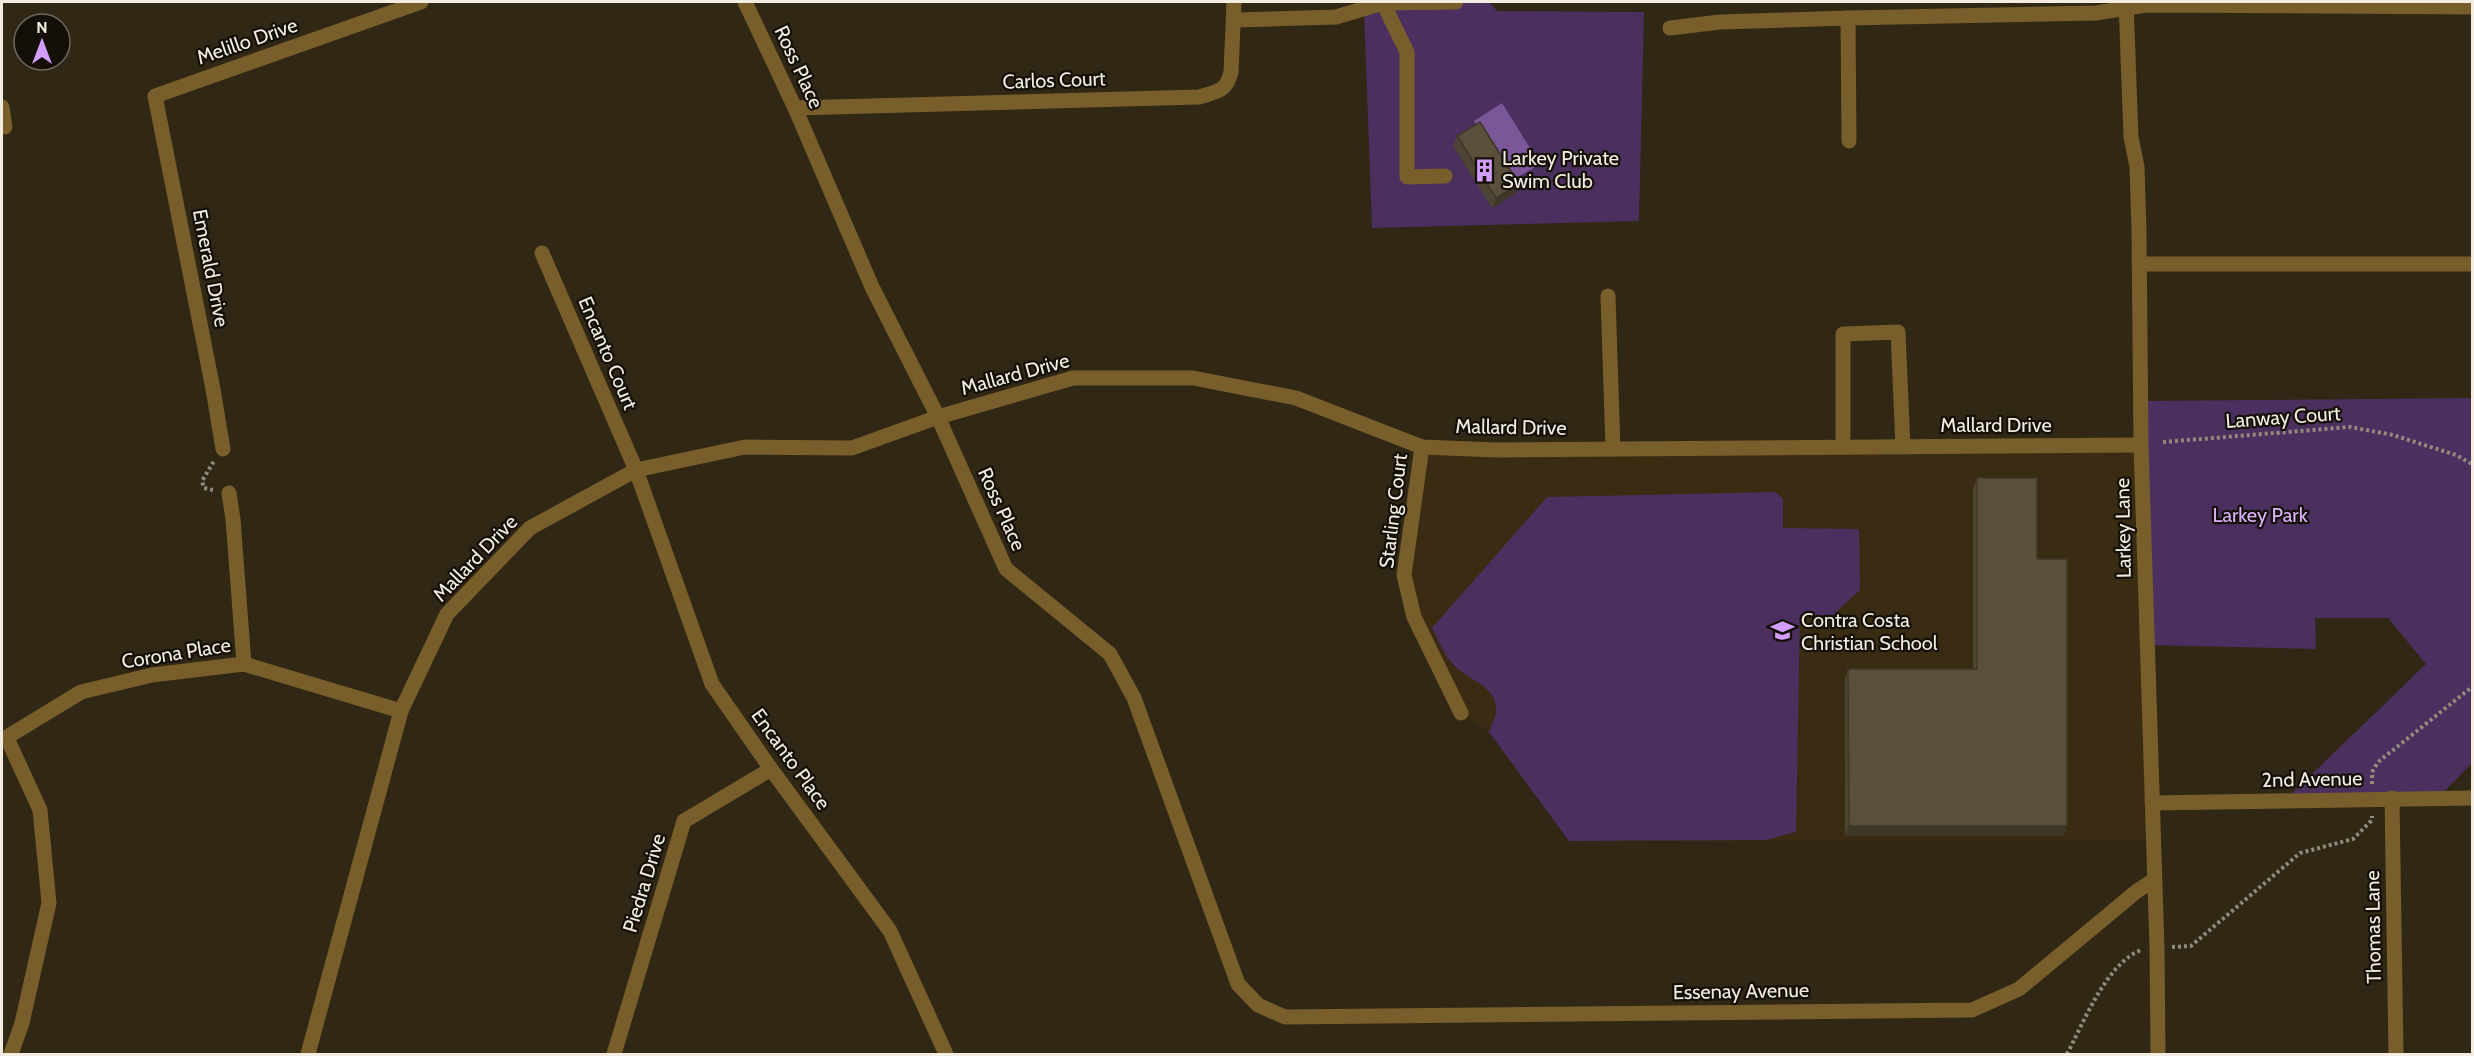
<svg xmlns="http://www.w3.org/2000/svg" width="2474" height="1056" viewBox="0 0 2474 1056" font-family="Cabin,sans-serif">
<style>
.built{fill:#392c12}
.green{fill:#4a2f5f}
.water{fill:#7b5699}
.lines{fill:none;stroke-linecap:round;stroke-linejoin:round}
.path{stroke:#928a7b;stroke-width:4;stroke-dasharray:3 3;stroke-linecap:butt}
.minor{stroke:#775e2b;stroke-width:15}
.wall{fill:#4d4433}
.shaded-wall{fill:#3f3729}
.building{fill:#5a4f3b;stroke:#3f3729;stroke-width:1.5}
.labels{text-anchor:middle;stroke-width:4.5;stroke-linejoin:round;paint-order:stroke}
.street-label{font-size:20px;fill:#f3ede1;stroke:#141008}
.poi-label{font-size:20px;fill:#f3ede1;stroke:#141008;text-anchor:start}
.park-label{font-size:20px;fill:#dcb3ff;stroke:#141008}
</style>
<rect width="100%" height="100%" fill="#302714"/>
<path class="built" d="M 2141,445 L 2153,840 L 1569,841 L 1489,732 L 1461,713 L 1414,617 L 1406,546 L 1422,447 Z"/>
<g class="green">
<path d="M 1456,2 L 1489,2 L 1497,11 L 1644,12 L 1639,221 L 1372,228 L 1364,10 Z"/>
<path d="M 2472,398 L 2472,763 L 2439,797 L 2285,800 L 2426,664 L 2388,618 L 2315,618 L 2316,649 L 2146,645 L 2141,401 Z"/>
<path d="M 1776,492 L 1783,499 L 1783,528 L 1859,529 L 1860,590 L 1833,615 L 1800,615 L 1796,832 L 1766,840 L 1569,841 L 1489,732 C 1491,726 1495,719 1496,713 C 1499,684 1464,680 1451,662 C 1443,652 1438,639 1432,628 L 1547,497 Z"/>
</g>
<path class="water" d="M 1502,103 L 1540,164 L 1512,181 L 1474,121 Z"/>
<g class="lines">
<g class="path">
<path d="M 2163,442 L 2350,427 L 2393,435 L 2456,455 L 2472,464"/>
<path d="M 213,490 L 204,488 L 202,481 L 214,461"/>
<path d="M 2372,784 L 2372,772 L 2378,762 L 2472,687"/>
<path d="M 2172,947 L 2191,946 L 2300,853 L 2353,839 L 2372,820 L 2372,816"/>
<path d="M 2067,1054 C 2084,1022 2106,964 2141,950"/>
</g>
<g class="minor">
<path d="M 745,2 L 795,108 L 872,287 L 938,417 L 1006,569 L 1110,654 L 1134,698 L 1238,984 L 1258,1005 L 1285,1017 L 1972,1010 L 2019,989 L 2137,891 L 2154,880"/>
<path d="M 2126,2 L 2131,137 L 2137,167 L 2139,230 L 2141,445 L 2157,948 L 2158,1054"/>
<path d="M 1383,3 L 1407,52 L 1407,177 L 1445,176"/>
<path d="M 1848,18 L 1849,141"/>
<path d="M 1235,20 L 1336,17 L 1383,3 L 1456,2"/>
<path d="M 1670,28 L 1720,22 L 1848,18 L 2096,13 L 2146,5 L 2472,7"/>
<path d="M 2,107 L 5,127"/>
<path d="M 795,108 L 1199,97 C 1218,91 1226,92 1231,72 L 1234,2"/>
<path d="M 542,253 L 636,470 L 712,684 L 771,769 L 890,931 L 946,1054"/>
<path d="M 2139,264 L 2472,264"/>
<path d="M 1608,296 L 1613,449"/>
<path d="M 1422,447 L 1404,575 L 1414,617 L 1461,713"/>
<path d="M 1843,447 L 1843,334 L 1898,332 L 1903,447"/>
<path d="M 223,449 L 213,389 L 155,96 L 421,2"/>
<path d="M 229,493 L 233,519 L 244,664"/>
<path d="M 7,738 L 40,810 L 49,903 L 22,1023 L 11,1054"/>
<path d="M 2,740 L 81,692 L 152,675 L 244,664 L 401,711"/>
<path d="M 2392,798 L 2396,1054"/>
<path d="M 2152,803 L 2472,798"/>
<path d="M 308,1054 L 401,711 L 447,614 L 530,528 L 636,470 L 745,447 L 852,448 L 938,417 L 1073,378 L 1193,378 L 1296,398 L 1422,447 L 1496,450 L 2141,445"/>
<path d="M 614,1054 L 684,821 L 771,769"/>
</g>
</g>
<g class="wall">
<path d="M 1457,136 L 1519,184 L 1515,194 L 1492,208 L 1453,146 Z"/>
<path d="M 1977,478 L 2037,559 L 2064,836 L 1845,836 L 1845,679 L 1848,669 L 1973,669 L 1973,489 Z"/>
</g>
<g class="shaded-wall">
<path d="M 1519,184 L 1515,194 L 1492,208 L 1496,198 Z"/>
<path d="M 1849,826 L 2067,826 L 2064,836 L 1845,836 Z"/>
</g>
<g class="building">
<path d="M 1480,122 L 1519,184 L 1496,198 L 1457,136 Z"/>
<path d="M 1977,478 L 2037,478 L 2037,559 L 2067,559 L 2067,826 L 1849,826 L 1848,669 L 1977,669 Z"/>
</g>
<defs>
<symbol id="building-bare" viewBox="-9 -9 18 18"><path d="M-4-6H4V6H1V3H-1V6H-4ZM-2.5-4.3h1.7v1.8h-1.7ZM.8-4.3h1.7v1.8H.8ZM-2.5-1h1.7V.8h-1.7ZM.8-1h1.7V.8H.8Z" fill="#d29dfd" stroke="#141008" stroke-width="2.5" paint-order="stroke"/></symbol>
<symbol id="school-bare" viewBox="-9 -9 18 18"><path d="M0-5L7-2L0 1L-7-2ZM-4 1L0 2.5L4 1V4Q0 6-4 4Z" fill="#d29dfd" stroke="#141008" stroke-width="2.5" paint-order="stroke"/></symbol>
</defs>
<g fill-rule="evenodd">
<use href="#building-bare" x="1468" y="154" width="33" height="33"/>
<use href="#school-bare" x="1766" y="614" width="33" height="33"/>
</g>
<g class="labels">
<g class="street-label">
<text transform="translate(247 41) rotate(-19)" y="7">Melillo Drive</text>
<text transform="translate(799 67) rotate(65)" y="7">Ross Place</text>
<text transform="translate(1054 80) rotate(-2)" y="7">Carlos Court</text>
<text transform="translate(211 268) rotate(79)" y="7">Emerald Drive</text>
<text transform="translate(608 353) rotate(67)" y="7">Encanto Court</text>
<text transform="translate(1015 374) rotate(-15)" y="7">Mallard Drive</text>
<text transform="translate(2283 417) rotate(-4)" y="7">Lanway Court</text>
<text x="1996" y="432">Mallard Drive</text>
<text transform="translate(1511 427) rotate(1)" y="7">Mallard Drive</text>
<text transform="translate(1002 509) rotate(66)" y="7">Ross Place</text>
<text transform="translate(1393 511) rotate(-83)" y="7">Starling Court</text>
<text transform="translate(2123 528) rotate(-91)" y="7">Larkey Lane</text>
<text transform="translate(475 558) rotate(-46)" y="7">Mallard Drive</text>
<text transform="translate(176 653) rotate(-9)" y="7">Corona Place</text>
<text transform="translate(791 759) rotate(54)" y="7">Encanto Place</text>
<text transform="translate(2312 779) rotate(-1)" y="7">2nd Avenue</text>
<text transform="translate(644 883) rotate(-73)" y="7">Piedra Drive</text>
<text transform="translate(2373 927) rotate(-91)" y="7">Thomas Lane</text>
<text transform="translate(1741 991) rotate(-1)" y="7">Essenay Avenue</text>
</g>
<g class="poi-label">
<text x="1502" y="165">Larkey Private<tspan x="1502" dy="23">Swim Club</tspan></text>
<text x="1801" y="627">Contra Costa<tspan x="1801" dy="23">Christian School</tspan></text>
</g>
<g class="park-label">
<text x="2260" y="522">Larkey Park</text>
</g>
</g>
<rect width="2474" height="1056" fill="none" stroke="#f3ede1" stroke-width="6"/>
<g transform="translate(42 42)"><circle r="28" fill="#141008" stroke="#6d685f" stroke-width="1.5"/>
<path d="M0-4.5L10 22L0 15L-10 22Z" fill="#d29dfd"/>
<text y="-9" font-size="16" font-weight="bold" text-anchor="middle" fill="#f3ede1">N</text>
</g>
</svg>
